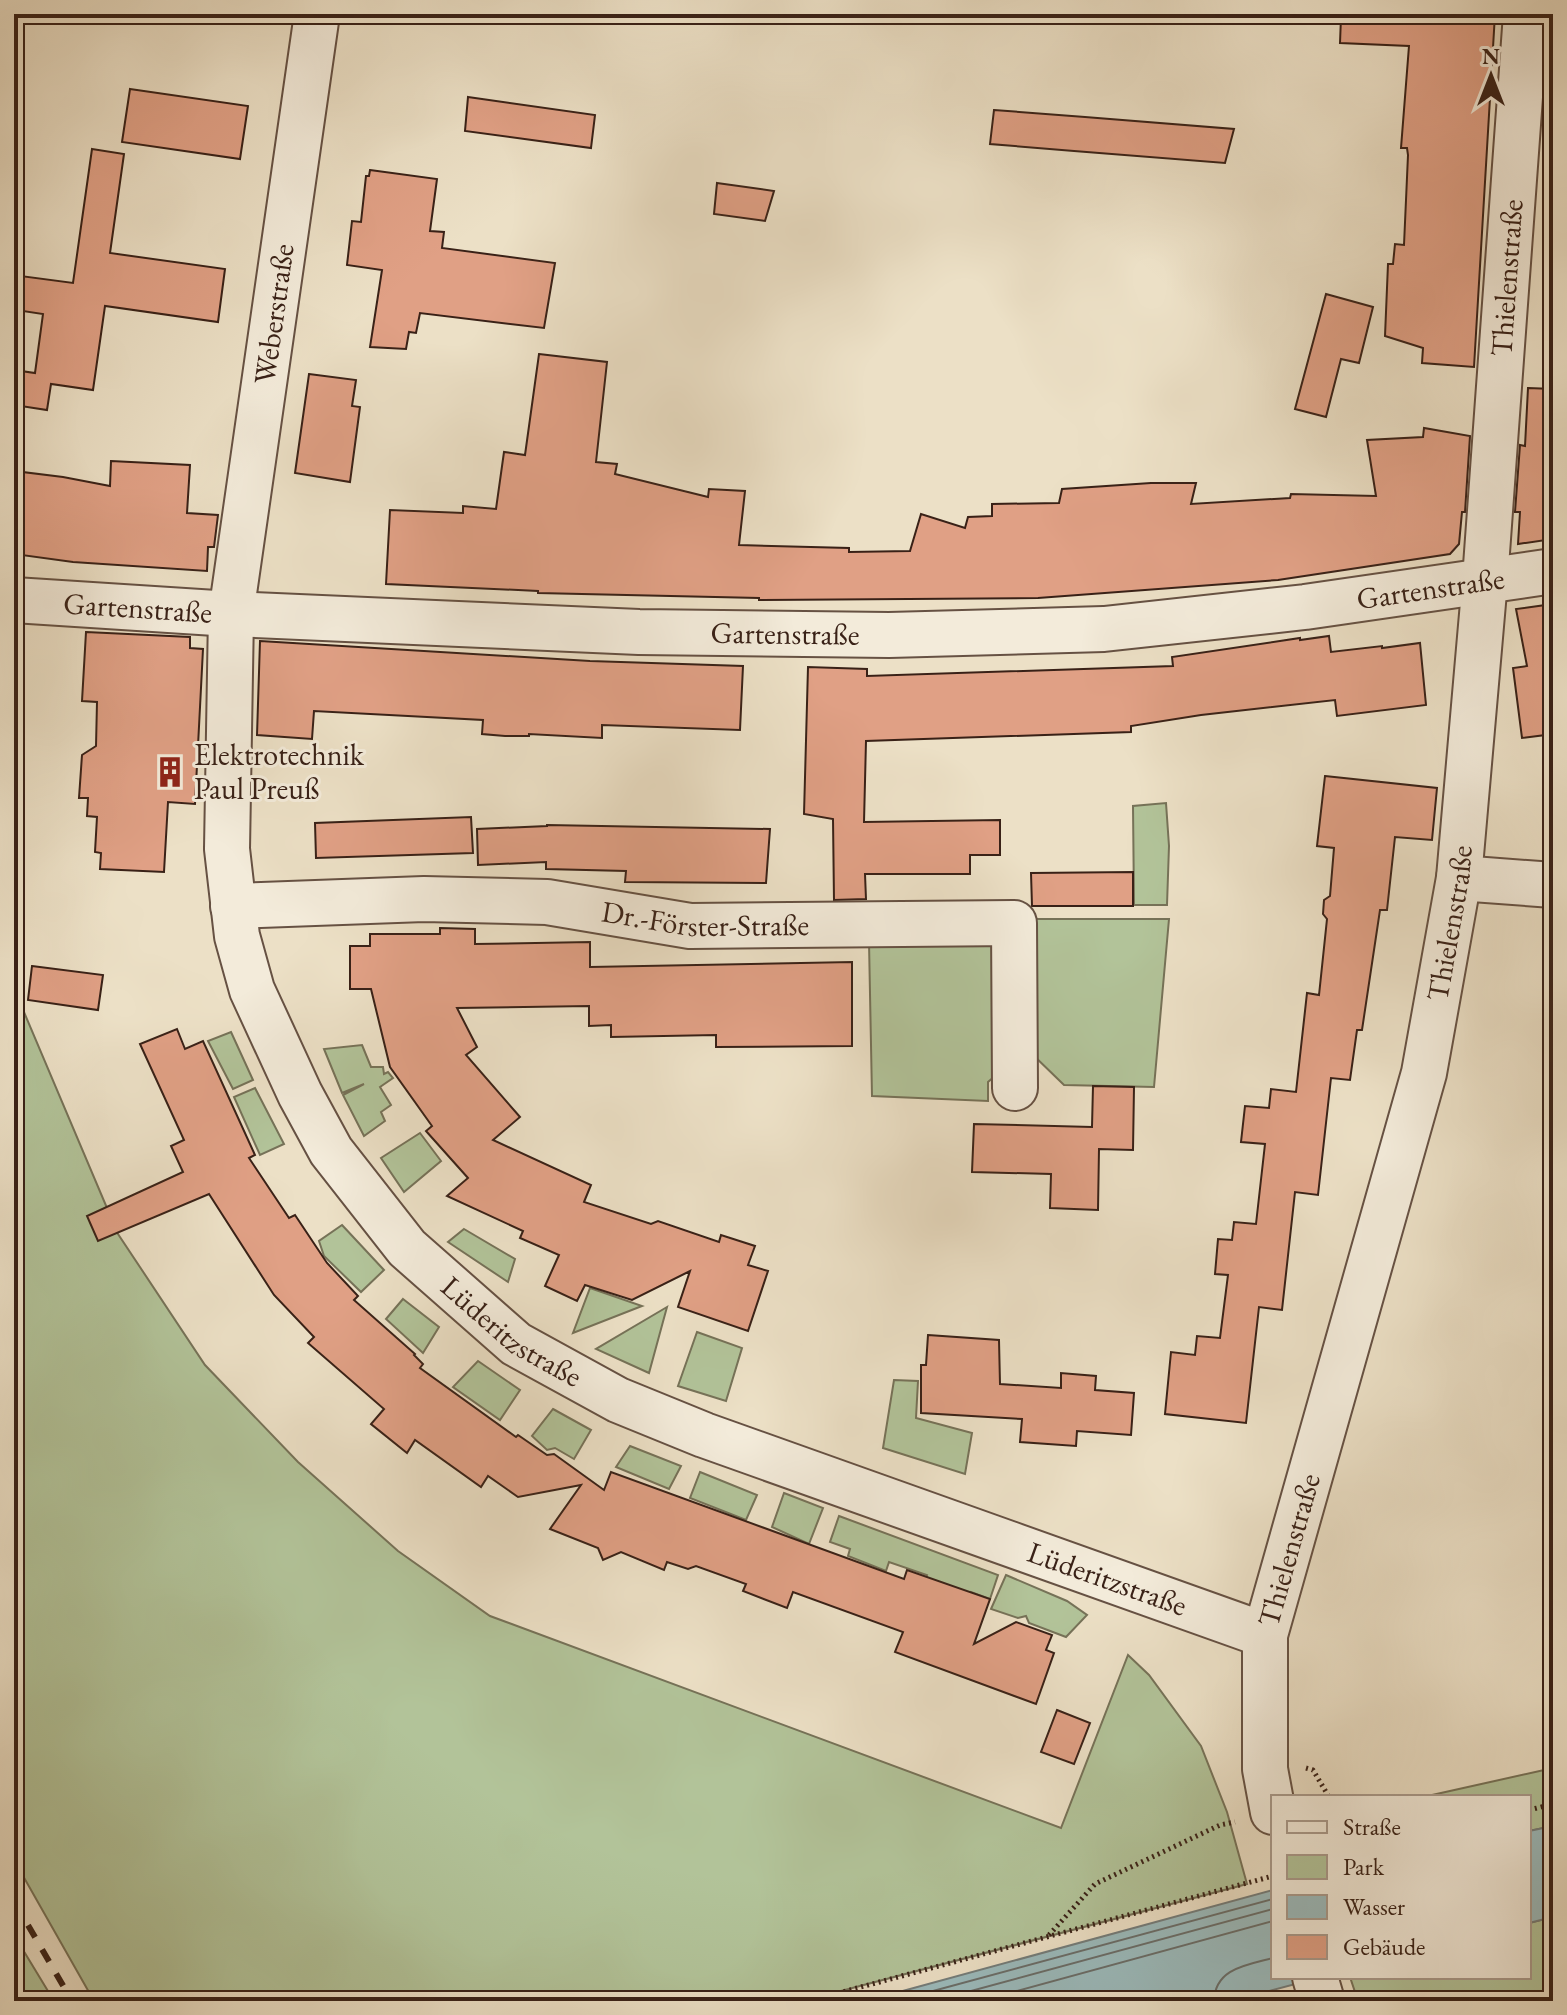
<svg xmlns="http://www.w3.org/2000/svg" width="1567" height="2015" viewBox="0 0 1567 2015" font-family="'EB Garamond',serif">
<style>
.green{fill:#b2c399;stroke:#767258;stroke-width:2}
.water{fill:#9bbbbd;stroke:#747d7b;stroke-width:2}
.lines{fill:none;stroke-linecap:round;stroke-linejoin:round}
.shore{stroke:#6a6e6a;stroke-width:2}
.building{fill:#e0a085;stroke:#392117;stroke-width:2}
.minor-casing{stroke:#665143;stroke-width:48}
.path{stroke:#392117;stroke-width:5;stroke-dasharray:2 4;stroke-linecap:butt}
.minor{stroke:#f3ebda;stroke-width:44}
.rail{stroke:#392117;stroke-width:6;stroke-dasharray:14 14;stroke-linecap:butt}
.labels{text-anchor:middle;stroke-width:6;stroke-linejoin:round;paint-order:stroke}
.street-label{font-size:30px;fill:#392117;stroke:#f3ebda}
.poi-label{font-size:30px;fill:#392117;stroke:#f3ebda;text-anchor:start}
</style>
<rect width="100%" height="100%" fill="#ece0c6"/>
<filter id="stains"><feTurbulence type="fractalNoise" baseFrequency=".0025" numOctaves="4"/><feColorMatrix values="0 0 0 0 .2 0 0 0 0 .09 0 0 0 0 .02 0 0 0 .5 -.17"/></filter>
<radialGradient id="worn" r=".72"><stop offset=".6" stop-color="#630" stop-opacity="0"/><stop offset="1" stop-color="#630" stop-opacity=".3"/></radialGradient>
<g class="green">
<path d="M 1166,803 L 1169,846 L 1167,905 L 1134,905 L 1133,806 Z"/>
<path d="M 1031,919 L 1169,919 L 1154,1087 L 1064,1085 L 1028,1050 Z"/>
<path d="M 985,940 L 1004,958 L 1002,1070 L 988,1082 L 988,1101 L 872,1096 L 869,942 Z"/>
<path d="M 14,1004 L 21,1005 L 118,1234 L 205,1365 L 298,1462 L 398,1551 L 490,1616 L 1061,1828 L 1128,1655 L 1149,1675 L 1201,1746 L 1227,1812 L 1247,1884 L 803,2001 L 94,2001 L 14,1860 Z"/>
<path d="M 231,1032 L 253,1080 L 233,1089 L 208,1041 Z"/>
<path d="M 362,1045 L 371,1067 L 383,1067 L 384,1074 L 388,1072 L 393,1078 L 380,1087 L 391,1105 L 381,1112 L 385,1121 L 364,1136 L 343,1095 L 364,1084 L 342,1093 L 324,1049 Z"/>
<path d="M 255,1088 L 284,1144 L 260,1155 L 234,1097 Z"/>
<path d="M 420,1133 L 441,1161 L 404,1192 L 381,1158 Z"/>
<path d="M 342,1225 L 384,1270 L 361,1292 L 324,1256 L 319,1241 Z"/>
<path d="M 464,1229 L 515,1259 L 508,1282 L 448,1242 Z"/>
<path d="M 590,1288 L 642,1306 L 573,1333 Z"/>
<path d="M 403,1299 L 439,1327 L 423,1353 L 386,1319 Z"/>
<path d="M 667,1307 L 649,1373 L 596,1349 Z"/>
<path d="M 697,1332 L 742,1348 L 726,1401 L 678,1386 Z"/>
<path d="M 478,1361 L 520,1390 L 500,1420 L 453,1387 Z"/>
<path d="M 894,1380 L 918,1381 L 916,1418 L 972,1433 L 965,1474 L 883,1448 Z"/>
<path d="M 553,1409 L 591,1430 L 574,1459 L 555,1448 L 547,1450 L 532,1436 Z"/>
<path d="M 630,1446 L 681,1466 L 669,1489 L 616,1467 Z"/>
<path d="M 700,1472 L 757,1495 L 746,1520 L 690,1498 Z"/>
<path d="M 784,1493 L 823,1508 L 809,1544 L 772,1527 Z"/>
<path d="M 839,1516 L 998,1575 L 990,1599 L 971,1592 L 967,1603 L 923,1586 L 927,1575 L 889,1562 L 886,1571 L 848,1556 L 850,1549 L 830,1542 Z"/>
<path d="M 1006,1575 L 1067,1601 L 1087,1615 L 1066,1637 L 1029,1623 L 1026,1616 L 1018,1618 L 991,1609 Z"/>
<path d="M 1553,1768 L 1553,1826 L 1529,1831 L 1529,1797 L 1423,1797 Z"/>
<path d="M 1553,1917 L 1553,2001 L 1358,2001 L 1350,1977 L 1529,1977 L 1529,1923 Z"/>
<path d="M 14,1935 L 54,2001 L 14,2001 Z"/>
</g>
<g class="water">
<path d="M 1553,1826 L 1553,1917 L 1529,1923 L 1529,1831 Z"/>
<path d="M 1273,1890 L 1273,1977 L 1322,1977 L 1231,2001 L 866,2001 Z"/>
</g>
<g class="lines">
<g class="shore">
<path d="M 896,2001 L 1273,1899"/>
<path d="M 934,2001 L 1273,1909"/>
<path d="M 980,2001 L 1273,1921"/>
<path d="M 1214,2001 C 1215,1968 1247,1965 1273,1958"/>
</g>
</g>
<g class="building">
<path d="M 1404,14 L 1495,14 L 1474,367 L 1422,363 L 1423,348 L 1385,336 L 1388,264 L 1393,264 L 1395,244 L 1404,245 L 1408,155 L 1407,148 L 1401,148 L 1409,46 L 1340,43 L 1341,17 L 1404,17 Z"/>
<path d="M 130,89 L 248,106 L 240,159 L 122,142 Z"/>
<path d="M 468,97 L 595,115 L 591,148 L 465,131 Z"/>
<path d="M 994,110 L 1085,117 L 1234,129 L 1225,163 L 1074,151 L 990,144 Z"/>
<path d="M 92,149 L 124,154 L 110,253 L 225,269 L 218,322 L 105,306 L 93,390 L 51,384 L 47,410 L 14,405 L 14,370 L 35,373 L 43,314 L 16,310 L 21,276 L 73,283 Z"/>
<path d="M 370,170 L 437,179 L 430,231 L 444,232 L 442,248 L 555,263 L 544,328 L 420,313 L 416,333 L 409,332 L 406,349 L 370,347 L 382,270 L 347,265 L 352,221 L 361,222 L 366,176 L 369,176 Z"/>
<path d="M 717,183 L 774,191 L 765,221 L 714,214 Z"/>
<path d="M 1326,294 L 1373,307 L 1359,363 L 1341,359 L 1326,417 L 1295,409 Z"/>
<path d="M 539,354 L 607,362 L 596,462 L 617,464 L 615,474 L 708,497 L 709,489 L 745,491 L 739,545 L 849,548 L 849,552 L 910,551 L 921,514 L 965,528 L 968,517 L 992,516 L 992,504 L 1059,503 L 1062,489 L 1151,483 L 1196,483 L 1191,504 L 1290,498 L 1291,494 L 1376,496 L 1367,440 L 1423,437 L 1424,428 L 1470,436 L 1465,512 L 1462,512 L 1459,544 L 1450,554 L 1278,580 L 1038,598 L 759,600 L 759,598 L 538,593 L 538,591 L 386,584 L 390,510 L 463,513 L 463,506 L 496,509 L 504,452 L 525,455 Z"/>
<path d="M 309,374 L 356,380 L 352,406 L 360,407 L 350,482 L 295,473 Z"/>
<path d="M 1528,388 L 1553,389 L 1553,539 L 1518,544 L 1520,512 L 1515,512 L 1520,445 L 1525,446 Z"/>
<path d="M 111,461 L 190,465 L 187,513 L 218,515 L 214,547 L 208,547 L 207,571 L 73,562 L 14,554 L 14,471 L 63,477 L 110,486 Z"/>
<path d="M 1553,604 L 1553,734 L 1522,738 L 1513,668 L 1527,666 L 1516,609 Z"/>
<path d="M 86,632 L 190,637 L 190,648 L 203,649 L 195,804 L 168,802 L 164,872 L 100,869 L 101,853 L 95,852 L 97,817 L 87,816 L 88,798 L 79,798 L 82,755 L 96,746 L 97,702 L 82,701 Z"/>
<path d="M 1329,636 L 1331,652 L 1382,646 L 1382,648 L 1420,643 L 1426,705 L 1337,716 L 1335,700 L 1201,715 L 1131,726 L 1131,732 L 866,741 L 864,822 L 1000,820 L 1000,855 L 970,855 L 970,874 L 865,874 L 866,899 L 834,900 L 833,819 L 804,814 L 808,667 L 867,669 L 867,676 L 1173,666 L 1172,657 L 1300,638 L 1300,640 Z"/>
<path d="M 260,641 L 590,661 L 743,666 L 740,730 L 602,725 L 602,738 L 529,734 L 529,736 L 505,736 L 482,734 L 483,720 L 314,711 L 312,739 L 257,735 Z"/>
<path d="M 1325,776 L 1437,788 L 1432,840 L 1395,837 L 1387,910 L 1380,910 L 1362,1030 L 1357,1030 L 1350,1080 L 1331,1078 L 1318,1195 L 1295,1192 L 1282,1310 L 1259,1307 L 1246,1423 L 1165,1414 L 1171,1352 L 1195,1355 L 1197,1336 L 1220,1338 L 1228,1275 L 1215,1274 L 1218,1239 L 1232,1240 L 1234,1222 L 1256,1224 L 1265,1144 L 1241,1142 L 1245,1106 L 1269,1108 L 1271,1089 L 1296,1092 L 1307,993 L 1319,995 L 1327,919 L 1323,914 L 1324,900 L 1330,896 L 1334,848 L 1317,846 Z"/>
<path d="M 471,817 L 473,853 L 316,858 L 315,823 Z"/>
<path d="M 547,825 L 770,829 L 766,883 L 625,882 L 626,871 L 546,869 L 546,862 L 478,865 L 477,829 L 547,826 Z"/>
<path d="M 1133,872 L 1133,906 L 1032,906 L 1031,873 Z"/>
<path d="M 440,928 L 475,929 L 475,944 L 590,942 L 590,967 L 852,962 L 852,1046 L 716,1047 L 716,1035 L 611,1037 L 611,1025 L 589,1026 L 589,1006 L 457,1008 L 477,1047 L 466,1055 L 520,1117 L 493,1140 L 591,1185 L 584,1202 L 651,1224 L 658,1221 L 719,1242 L 721,1235 L 755,1246 L 748,1265 L 768,1271 L 748,1331 L 678,1307 L 690,1271 L 632,1300 L 585,1285 L 577,1301 L 545,1286 L 559,1255 L 520,1238 L 523,1231 L 447,1196 L 468,1178 L 426,1131 L 432,1126 L 390,1067 L 371,989 L 350,989 L 350,946 L 370,946 L 370,934 L 440,934 Z"/>
<path d="M 32,966 L 103,975 L 98,1010 L 28,1000 Z"/>
<path d="M 177,1029 L 185,1049 L 203,1041 L 255,1155 L 249,1158 L 289,1218 L 295,1215 L 327,1263 L 358,1296 L 354,1300 L 415,1354 L 414,1355 L 423,1364 L 420,1368 L 516,1437 L 518,1435 L 547,1455 L 554,1454 L 604,1490 L 611,1472 L 904,1579 L 907,1570 L 990,1599 L 974,1644 L 1016,1622 L 1052,1635 L 1046,1650 L 1054,1653 L 1036,1704 L 895,1652 L 903,1632 L 793,1592 L 787,1608 L 743,1591 L 746,1584 L 696,1566 L 688,1569 L 667,1562 L 664,1570 L 621,1552 L 603,1560 L 598,1548 L 550,1529 L 581,1485 L 518,1497 L 488,1476 L 481,1487 L 415,1440 L 407,1453 L 371,1424 L 384,1409 L 308,1343 L 314,1337 L 274,1295 L 209,1194 L 98,1241 L 87,1216 L 183,1172 L 171,1146 L 184,1140 L 140,1044 Z"/>
<path d="M 1093,1086 L 1134,1087 L 1133,1150 L 1099,1149 L 1098,1210 L 1050,1208 L 1051,1174 L 972,1172 L 974,1124 L 1092,1127 Z"/>
<path d="M 928,1335 L 999,1340 L 1000,1384 L 1061,1388 L 1061,1373 L 1096,1376 L 1095,1390 L 1134,1393 L 1131,1435 L 1077,1431 L 1076,1446 L 1020,1442 L 1022,1419 L 921,1413 L 921,1365 L 926,1365 Z"/>
<path d="M 1057,1710 L 1090,1723 L 1074,1764 L 1041,1752 Z"/>
</g>
<g class="lines">
<defs>
<g id="minor">
<path id="s1" d="M 317,14 L 231,614 L 227,849 L 237,936 L 252,990 L 300,1094 L 331,1151 L 407,1248 L 516,1344 L 618,1400 L 704,1435 L 1265,1635"/>
<path id="s2" d="M 14,600 L 231,614 L 639,632 L 889,635 L 1104,629 L 1305,607 L 1553,571"/>
<path d="M 1459,878 L 1553,885"/>
<path id="s3" d="M 233,906 L 424,899 L 547,902 L 690,926 L 1014,923 L 1015,1088"/>
<path id="s4" d="M 1273,1812 L 1265,1769 L 1265,1635 L 1424,1073 L 1459,878 L 1485,580 L 1526,14"/>
<path d="M 1315,1977 L 1322,2001"/>
</g>
</defs>
<use href="#minor" class="minor-casing"/>
<g class="path">
<path d="M 1306,1768 L 1313,1770 L 1329,1797"/>
<path d="M 1529,1810 L 1553,1804"/>
<path d="M 1049,1935 L 1095,1884 L 1220,1825 L 1235,1822"/>
<path d="M 809,2001 L 1273,1876"/>
</g>
<use href="#minor" class="minor"/>
<path class="rail" d="M 14,1901 L 72,2001"/>
</g>
<defs>
<symbol id="building-bare" viewBox="-9 -9 18 18"><path d="M-4-6H4V6H1V3H-1V6H-4ZM-2.5-4.3h1.7v1.8h-1.7ZM.8-4.3h1.7v1.8H.8ZM-2.5-1h1.7V.8h-1.7ZM.8-1h1.7V.8H.8Z" fill="#8f2418" stroke="#f3ebda" stroke-width="2.5" paint-order="stroke"/></symbol>
</defs>
<g fill-rule="evenodd">
<use href="#building-bare" x="148" y="750" width="44" height="44"/>
</g>
<g class="labels">
<g class="street-label">
<text dy="10" stroke="none"><textPath href="#s4" startOffset="1562">Thielenstraße</textPath></text>
<text transform="translate(274 314) rotate(-82)" y="10">Weberstraße</text>
<text dy="10" stroke="none"><textPath href="#s2" startOffset="1420">Gartenstraße</textPath></text>
<text dy="10" stroke="none"><textPath href="#s2" startOffset="124">Gartenstraße</textPath></text>
<text dy="10" stroke="none"><textPath href="#s2" startOffset="772">Gartenstraße</textPath></text>
<text dy="10" stroke="none"><textPath href="#s3" startOffset="474">Dr.-Förster-Straße</textPath></text>
<text dy="10" stroke="none"><textPath href="#s4" startOffset="914">Thielenstraße</textPath></text>
<text dy="10" stroke="none"><textPath href="#s1" startOffset="1422">Lüderitzstraße</textPath></text>
<text dy="10" stroke="none"><textPath href="#s4" startOffset="266">Thielenstraße</textPath></text>
<text dy="10" stroke="none"><textPath href="#s1" startOffset="2070">Lüderitzstraße</textPath></text>
</g>
<g class="poi-label">
<text x="194" y="765">Elektrotechnik<tspan x="194" dy="34">Paul Preuß</tspan></text>
</g>
</g>
<rect width="1567" height="2015" fill="none" stroke="#ece0c6" stroke-width="48"/>
<rect x="16" y="16" width="1535" height="1983" fill="none" stroke="#392117" stroke-width="4"/>
<rect x="24" y="24" width="1519" height="1967" fill="none" stroke="#392117" stroke-width="2"/>
<rect x="1271" y="1795" width="260" height="184" fill="#f3ebda" stroke="#a99a8c" stroke-width="2"/>
<rect x="1287" y="1821" width="40" height="12" fill="#f3ebda" stroke="#a99a8c" stroke-width="2"/>
<text x="1343" y="1835" font-size="24" fill="#392117">Straße</text>
<rect x="1287" y="1855" width="40" height="24" fill="#b2c399" stroke="#a99a8c" stroke-width="2"/>
<text x="1343" y="1875" font-size="24" fill="#392117">Park</text>
<rect x="1287" y="1895" width="40" height="24" fill="#9bbbbd" stroke="#a99a8c" stroke-width="2"/>
<text x="1343" y="1915" font-size="24" fill="#392117">Wasser</text>
<rect x="1287" y="1935" width="40" height="24" fill="#e0a085" stroke="#a99a8c" stroke-width="2"/>
<text x="1343" y="1955" font-size="24" fill="#392117">Gebäude</text>
<g transform="translate(1491 76)" stroke="#f3ebda" stroke-width="6" paint-order="stroke">
<path d="M0-6L14 30L0 20L-14 30Z" fill="#392117"/>
<text y="-12" font-size="22" font-weight="bold" text-anchor="middle" fill="#392117">N</text>
</g>
<rect width="100%" height="100%" filter="url(#stains)"/>
<rect width="100%" height="100%" fill="url(#worn)"/>
</svg>
